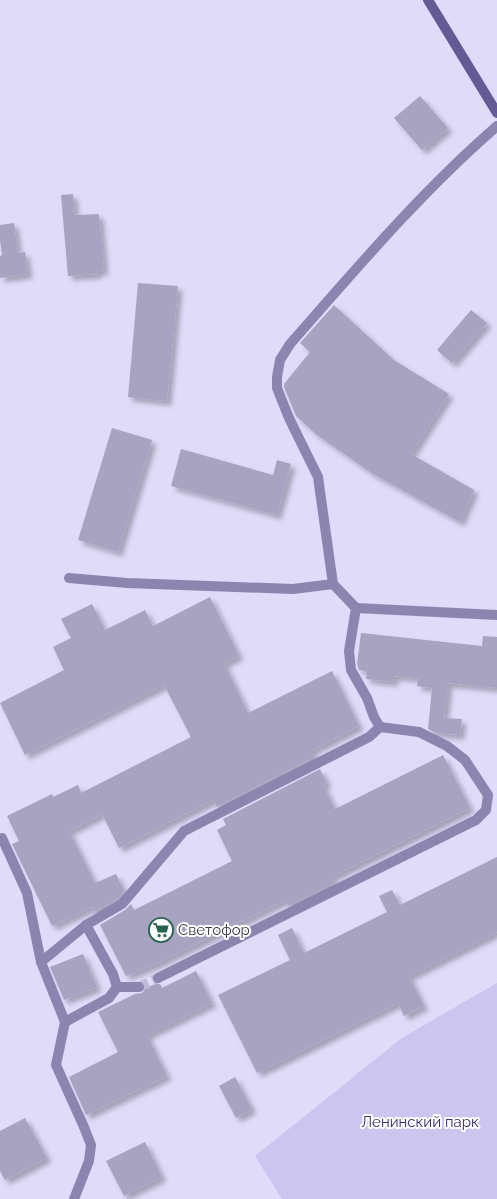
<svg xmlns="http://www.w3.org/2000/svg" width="497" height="1199" viewBox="0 0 497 1199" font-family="Raleway,sans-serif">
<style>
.green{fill:#cbc5f0}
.building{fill:#a7a3c0;filter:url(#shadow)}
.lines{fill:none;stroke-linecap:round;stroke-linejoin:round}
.minor-tunnel{stroke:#bebbd5;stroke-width:10;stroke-dasharray:10 5;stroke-linecap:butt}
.minor{stroke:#8b85b0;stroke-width:10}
.secondary{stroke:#655996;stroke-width:10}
.labels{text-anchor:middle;stroke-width:4;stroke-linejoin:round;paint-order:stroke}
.poi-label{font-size:15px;fill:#3b3945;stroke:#fff;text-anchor:start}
.park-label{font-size:15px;fill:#3d2c70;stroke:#fff}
</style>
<defs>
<filter id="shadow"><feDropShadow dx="4.5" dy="4.5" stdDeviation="2.5" flood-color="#0004"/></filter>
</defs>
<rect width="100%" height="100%" fill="#dfdbf9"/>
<path class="green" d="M 497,983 L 497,1199 L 282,1199 L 255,1156 L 402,1038 Z"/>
<g class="building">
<path d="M 420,96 L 448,128 L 422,150 L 394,118 Z"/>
<path d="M 73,194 L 75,215 L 99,214 L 104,270 L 97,271 L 98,274 L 68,276 L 61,195 Z"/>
<path d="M 14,223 L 18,253 L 25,252 L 28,274 L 0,278 L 0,256 L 2,255 L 0,240 L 0,225 Z"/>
<path d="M 138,283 L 178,286 L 167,401 L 128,397 Z"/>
<path d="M 334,305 L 394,360 L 449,394 L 411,454 L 474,490 L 460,522 L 373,474 L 317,435 L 296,416 L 284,387 L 284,384 L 310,352 L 300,343 Z"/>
<path d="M 471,310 L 487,323 L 452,363 L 437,350 Z"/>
<path d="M 112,428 L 152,440 L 118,552 L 78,540 Z"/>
<path d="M 181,449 L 273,475 L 277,460 L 291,464 L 277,515 L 171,486 Z"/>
<path d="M 210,597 L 239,656 L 224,663 L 248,713 L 332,671 L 359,726 L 311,751 L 314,757 L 217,807 L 213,800 L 119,848 L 102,814 L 69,831 L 95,883 L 116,874 L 124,891 L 118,899 L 94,912 L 92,907 L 52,926 L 12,844 L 19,841 L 7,816 L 52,794 L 53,797 L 78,785 L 81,793 L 191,737 L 164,685 L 25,755 L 0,703 L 64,670 L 53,647 L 71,638 L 61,619 L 92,604 L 105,630 L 145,610 L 153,626 Z"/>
<path d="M 361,633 L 482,646 L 483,636 L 497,637 L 497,688 L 448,683 L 444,718 L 462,719 L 460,735 L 436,733 L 428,729 L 432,688 L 417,686 L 418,678 L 394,676 L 393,682 L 366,679 L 367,671 L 359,670 L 357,664 Z"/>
<path d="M 443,755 L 470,808 L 332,877 L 334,883 L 288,906 L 285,900 L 158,963 L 126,976 L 100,925 L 125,910 L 131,904 L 134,910 L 232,861 L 217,830 L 226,825 L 223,819 L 320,769 L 327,783 L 323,785 L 335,809 Z"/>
<path d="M 497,857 L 497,932 L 409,976 L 424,1006 L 404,1016 L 398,1003 L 257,1073 L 218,995 L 290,960 L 278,935 L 292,928 L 304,953 L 387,912 L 379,896 L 392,890 L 400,905 Z"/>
<path d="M 83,954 L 97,987 L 64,1000 L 50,967 Z"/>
<path d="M 196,971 L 212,1003 L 147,1035 L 167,1076 L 86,1115 L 69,1077 L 118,1052 L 98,1012 L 135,994 L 142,993 L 146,988 L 155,984 L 160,984 L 162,988 Z"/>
<path d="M 235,1077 L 252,1109 L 236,1118 L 219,1086 Z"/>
<path d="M 25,1118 L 47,1158 L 5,1180 L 0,1171 L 0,1131 Z"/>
<path d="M 145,1142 L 162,1177 L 124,1196 L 106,1161 Z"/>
</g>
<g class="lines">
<path class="minor-tunnel" d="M 139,987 L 158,978"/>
<g class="minor">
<path d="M 69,578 L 127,583 L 293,589 L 333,584"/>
<path d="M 356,608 L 497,615"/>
<path d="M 2,838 L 27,893 L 41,962 L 65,1022 L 56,1065 L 84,1127 L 91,1145 L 89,1161 L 74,1199"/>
<path d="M 41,962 L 86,925 L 122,904 L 184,831 L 369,737 L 380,727 L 374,717 L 367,698 L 351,670 L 349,651 L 356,608 L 333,584 L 318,477 L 289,418 L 277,388 L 277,377 L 280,360 L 290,344 C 356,269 421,192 497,126"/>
<path d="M 158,978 L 476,820 L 486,810 L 488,795 L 465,760 L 447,746 L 419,732 L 380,727"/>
<path d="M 117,987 L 139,987"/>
<path d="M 65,1022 L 109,998 L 117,987 L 113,974 L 86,925"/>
</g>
<path class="secondary" d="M 428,0 L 497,113"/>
</g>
<defs>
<symbol id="supermarket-ring" viewBox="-11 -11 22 22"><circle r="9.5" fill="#fff" stroke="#27644f" stroke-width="1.5"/><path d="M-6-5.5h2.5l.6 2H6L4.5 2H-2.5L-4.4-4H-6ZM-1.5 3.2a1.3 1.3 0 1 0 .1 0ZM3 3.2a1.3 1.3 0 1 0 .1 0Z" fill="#27644f"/></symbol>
</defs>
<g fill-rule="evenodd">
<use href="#supermarket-ring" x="147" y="916" width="28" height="28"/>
</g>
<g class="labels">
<g class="poi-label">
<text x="178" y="935">Светофор</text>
</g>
<g class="park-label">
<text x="420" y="1127">Ленинский парк</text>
</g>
</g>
</svg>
